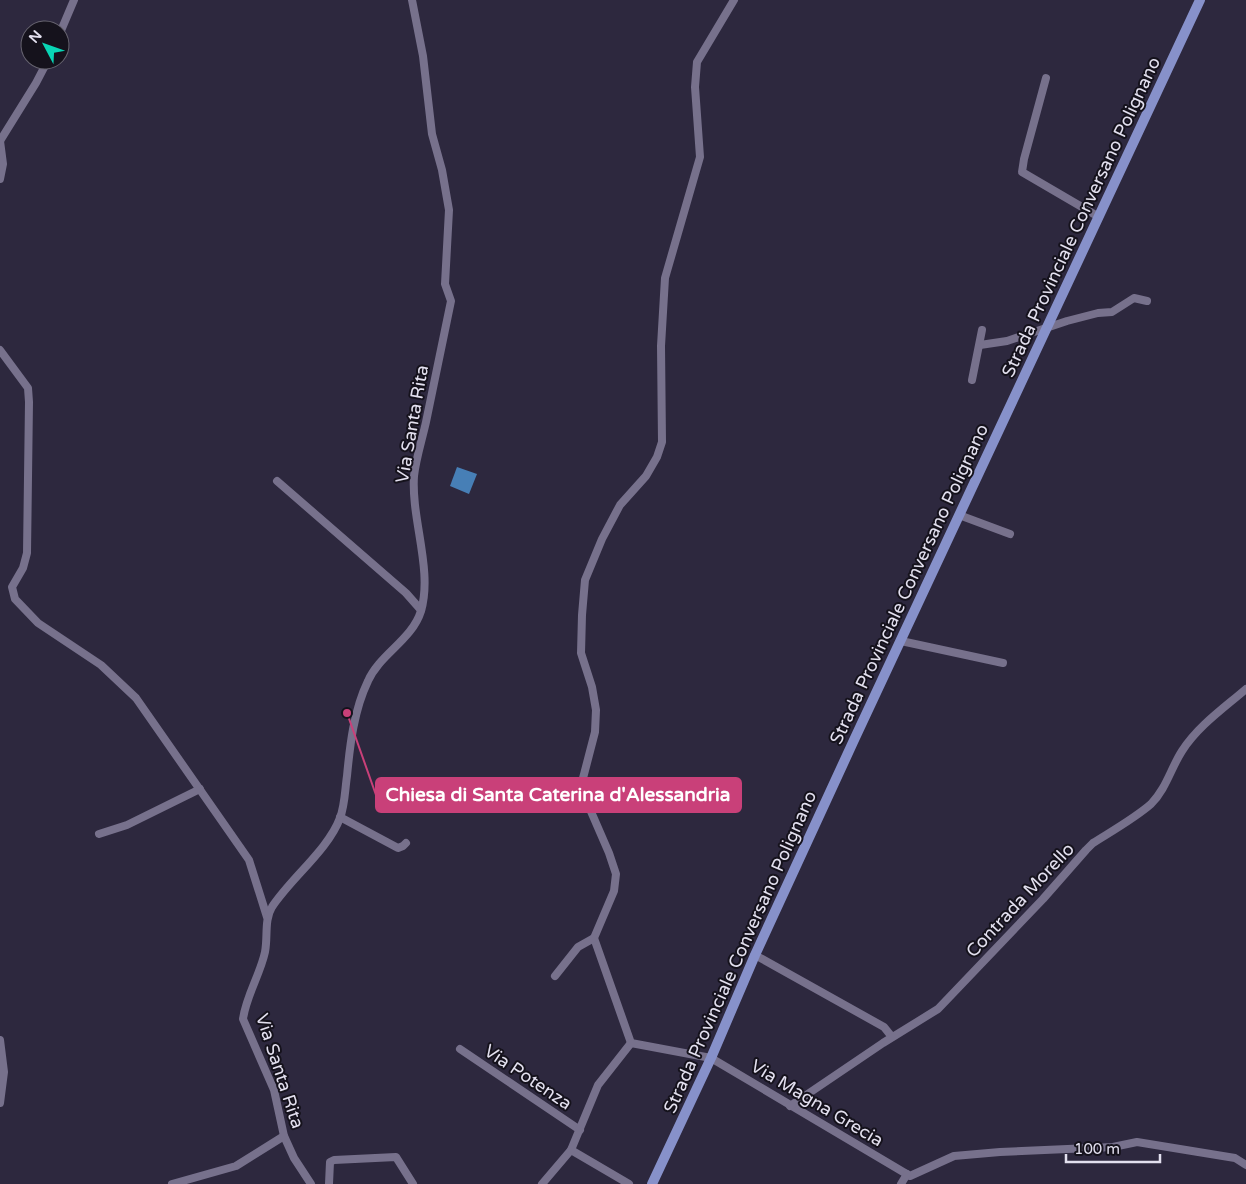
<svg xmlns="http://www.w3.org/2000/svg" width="1246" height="1184" viewBox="0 0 1246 1184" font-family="'Varela Round',sans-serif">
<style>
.water{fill:#477fb6}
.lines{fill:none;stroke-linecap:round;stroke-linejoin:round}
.minor{stroke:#77718c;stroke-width:8}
.major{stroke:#8791ca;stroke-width:10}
.labels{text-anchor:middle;stroke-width:4;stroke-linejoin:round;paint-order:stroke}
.street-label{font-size:18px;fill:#e3e0ef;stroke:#15121c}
.leader{fill:none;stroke:#c94079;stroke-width:2}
.callout-dot{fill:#c94079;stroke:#15121c;stroke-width:2}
.callout{fill:#c94079;stroke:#c94079;stroke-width:2}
.callout-label{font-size:19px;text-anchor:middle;font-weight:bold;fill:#fff}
</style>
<rect width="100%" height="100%" fill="#2d283e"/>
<path class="water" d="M 457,467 L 477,474 L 469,494 L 450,486 Z"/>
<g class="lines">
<g class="minor">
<path d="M 734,0 L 697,62 L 695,87 L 700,157 L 665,278 L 661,346 L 662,442 L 657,457 L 646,476 L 620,505 L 602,539 L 585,580 L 582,615 L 581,653 L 592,687 L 596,710 L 595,732 L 582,782 L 586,800 L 609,853 L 616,874 L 614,891 L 594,938 L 631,1043 L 711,1058 L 910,1176 L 954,1156 L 1000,1152 L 1113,1147 L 1137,1142 L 1235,1158 L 1246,1165"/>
<path d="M 60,33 L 74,0"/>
<path d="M 1046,78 L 1024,159 L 1022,172 L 1099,217"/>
<path d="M 0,141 L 36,83 L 48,60"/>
<path d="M 0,141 L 3,164 L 0,179"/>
<path d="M 980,345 L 1007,341 L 1067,321 L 1098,313 L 1112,312 L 1134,298 L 1147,301"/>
<path d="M 0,350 L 28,388 L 29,402 L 27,553 L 23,568 L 12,587 L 15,599 L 38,623 L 101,665 L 136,698 L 249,860 L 267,917"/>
<path d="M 972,380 L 982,330"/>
<path d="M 277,481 L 406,593 L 421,610"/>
<path d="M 959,515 L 1010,534"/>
<path d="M 901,641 L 1003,663"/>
<path d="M 340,817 L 398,848 L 403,846 L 406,843"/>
<path d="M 99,834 L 127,825 L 200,789"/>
<path d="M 755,955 L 884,1027 L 892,1037"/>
<path d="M 555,976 L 578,947 L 594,938"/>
<path d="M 0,1040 L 4,1072 L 0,1103"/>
<path d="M 460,1049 L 580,1130"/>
<path d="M 790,1106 L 883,1043 L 938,1009 L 1043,899 L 1086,850 L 1093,843 C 1112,831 1135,818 1151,804 C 1166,789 1171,768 1182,751 C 1198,726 1224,708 1246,689"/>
<path d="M 571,1150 L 629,1184"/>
<path d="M 172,1184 L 236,1166 L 284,1136"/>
<path d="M 311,1184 L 294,1158 L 284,1136 L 274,1090 L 243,1019 C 246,996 260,975 265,952 C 268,937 264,920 272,907 C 291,878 328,850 340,818 C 345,805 345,789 347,776 C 350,744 354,710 368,681 C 380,654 412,640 421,611 C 433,570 411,519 414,476 C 416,458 422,440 426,422 C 434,382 443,341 451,301 L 445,284 L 449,210 L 442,170 L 432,134 L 423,56 L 412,0"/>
<path d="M 329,1184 L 330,1162 L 334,1160 L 396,1157 L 413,1184"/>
<path d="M 542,1184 L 571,1150 L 598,1085 L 631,1043"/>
<path d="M 901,1184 L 907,1174"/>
</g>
<path class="major" d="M 652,1184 L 711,1058 L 755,955 L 854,740 L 1200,0"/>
</g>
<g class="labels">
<g class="street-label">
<text transform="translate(1081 217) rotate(-65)" y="6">Strada Provinciale Conversano Polignano</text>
<text transform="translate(412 424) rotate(-80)" y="6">Via Santa Rita</text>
<text transform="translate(909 584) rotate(-65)" y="6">Strada Provinciale Conversano Polignano</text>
<text transform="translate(1020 900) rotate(-47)" y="6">Contrada Morello</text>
<text transform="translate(740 952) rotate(-66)" y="6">Strada Provinciale Conversano Polignano</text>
<text transform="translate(280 1071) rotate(72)" y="6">Via Santa Rita</text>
<text transform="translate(528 1077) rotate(34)" y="6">Via Potenza</text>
<text transform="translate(817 1103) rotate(31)" y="6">Via Magna Grecia</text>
</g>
</g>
<path class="leader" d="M347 713L376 795"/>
<circle class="callout-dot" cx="347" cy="713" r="5"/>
<rect class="callout" x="376" y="778" width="365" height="34" rx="5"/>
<g class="callout-label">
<text x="558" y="801">Chiesa di Santa Caterina d'Alessandria</text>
</g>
<g transform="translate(45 45) rotate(311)"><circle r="24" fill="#15121c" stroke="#676470"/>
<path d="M0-4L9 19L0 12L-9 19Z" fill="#09d5b5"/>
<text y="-8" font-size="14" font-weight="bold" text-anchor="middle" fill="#e3e0ef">N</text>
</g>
<path d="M1066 1154v8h94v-8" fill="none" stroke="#e3e0ef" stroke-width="2.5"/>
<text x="1074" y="1154" font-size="15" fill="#e3e0ef" stroke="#15121c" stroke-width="4" paint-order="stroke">100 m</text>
</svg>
